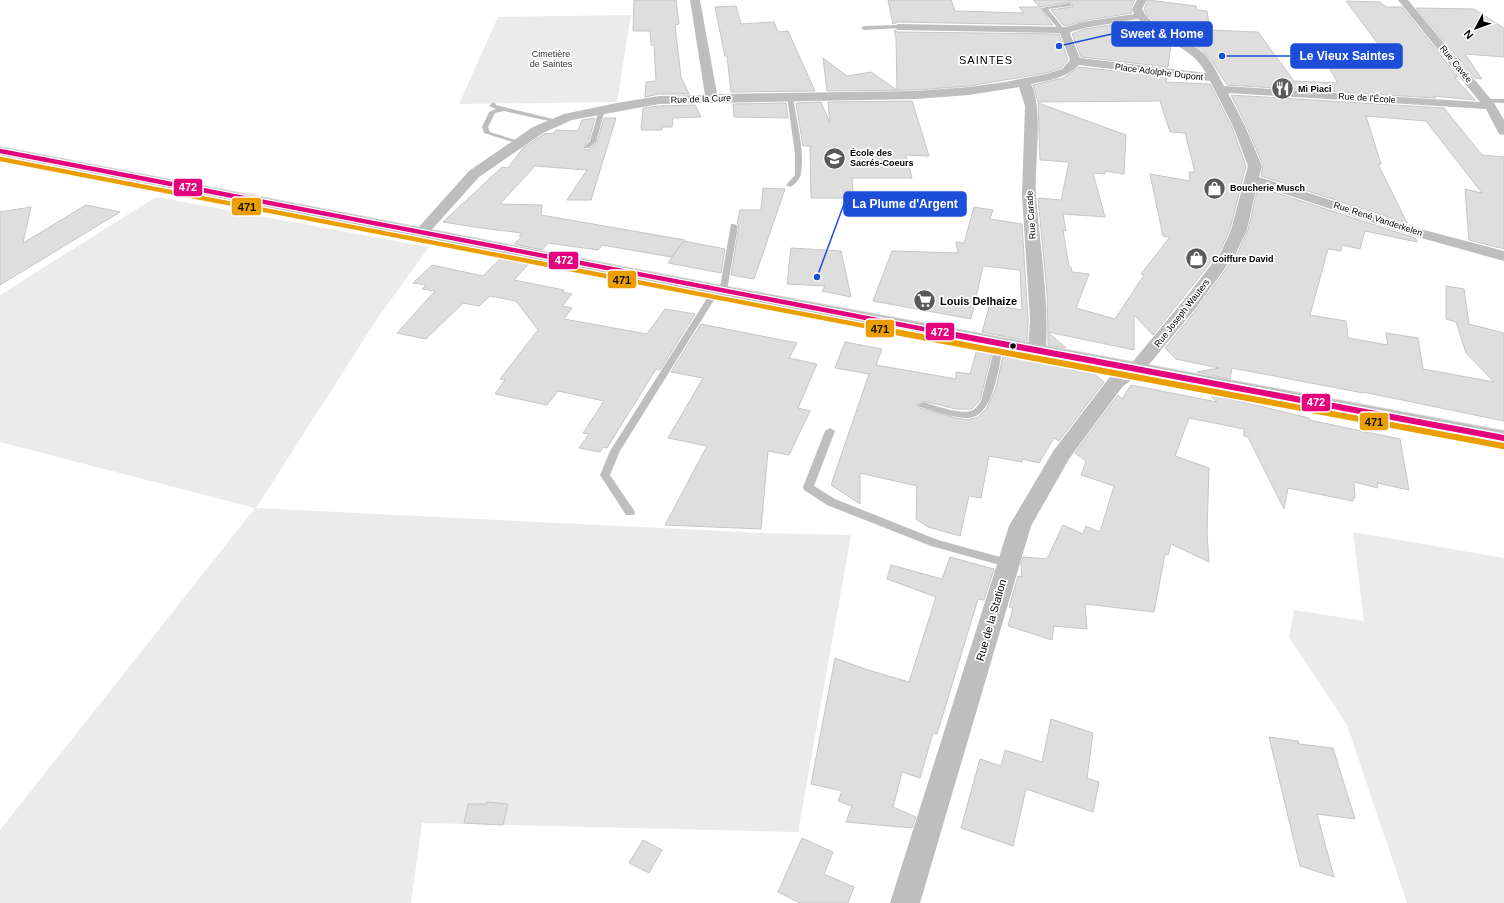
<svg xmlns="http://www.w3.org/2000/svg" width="1504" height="903" viewBox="0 0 1504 903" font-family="Arial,sans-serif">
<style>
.green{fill:#ebebeb}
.building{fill:#dedede;stroke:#c6c6c6}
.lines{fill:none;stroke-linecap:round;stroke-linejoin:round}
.primary-casing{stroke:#dbdbdb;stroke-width:2}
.lane{fill:#bebebe;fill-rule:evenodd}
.street{fill:#bebebe;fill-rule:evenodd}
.primary{fill:#bebebe;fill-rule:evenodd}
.bus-1-far1-casing{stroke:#fff;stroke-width:7}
.bus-1-casing{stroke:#fff;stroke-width:9}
.bus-2-far1-casing{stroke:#fff;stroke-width:7}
.bus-2-casing{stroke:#fff;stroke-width:9}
.bus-1-far1{stroke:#e5007d;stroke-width:4.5}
.bus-1{stroke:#e5007d;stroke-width:6}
.bus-2-far1{stroke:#eb9e00;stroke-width:4.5}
.bus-2{stroke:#eb9e00;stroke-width:6}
.bus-dot{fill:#000;stroke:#fff;stroke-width:1.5}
.labels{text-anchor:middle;stroke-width:3.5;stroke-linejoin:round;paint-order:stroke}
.far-park-label{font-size:9px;fill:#313131;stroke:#fff}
.far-street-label{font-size:9px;fill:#000;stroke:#fff}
.far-poi-label{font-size:9px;font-weight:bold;fill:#000;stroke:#fff;text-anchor:start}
.far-quarter-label{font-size:11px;letter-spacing:1px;fill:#000;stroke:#fff}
.poi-label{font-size:11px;font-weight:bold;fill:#000;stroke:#fff;text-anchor:start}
.street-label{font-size:11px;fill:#000;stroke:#fff}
.leader{fill:none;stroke:#1d4ed8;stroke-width:1.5}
.callout-dot{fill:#1d4ed8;stroke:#fff;stroke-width:1.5}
.callout{fill:#1d4ed8;stroke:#1d4ed8;stroke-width:1.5}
.callout-label{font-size:12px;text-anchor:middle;font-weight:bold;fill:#fff}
.line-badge{stroke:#fff;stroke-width:1.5}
.badge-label{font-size:11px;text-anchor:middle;font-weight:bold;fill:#fff}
.pale-badge-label{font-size:11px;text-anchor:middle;font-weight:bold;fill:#111}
</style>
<rect width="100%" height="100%" fill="#fff"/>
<g class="green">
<path d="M 631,15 L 617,102 L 459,104 L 498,17 Z"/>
<path d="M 156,197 L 429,247 L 377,319 L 256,508 L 763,533 L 851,535 L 798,832 L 422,823 L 411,903 L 0,903 L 0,830 L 255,508 L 0,442 L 0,295 Z"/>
<path d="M 1353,532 L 1504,558 L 1504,903 L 1407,903 L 1347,725 L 1289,637 L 1294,610 L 1364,621 Z"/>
</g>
<g class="building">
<path d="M 634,0 L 676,0 L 679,24 L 675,25 L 681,77 L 689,94 L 659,94 L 645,97 L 646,82 L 656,81 L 654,45 L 651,45 L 650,31 L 633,31 Z"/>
<path d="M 888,0 L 951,0 L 955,11 L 1024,13 L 1019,7 L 1040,7 L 1033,0 L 1135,0 L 1131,8 L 1132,13 L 1082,21 L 1066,26 L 1063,25 L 1051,10 L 1072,7 L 1073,5 L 1069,2 L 1040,7 L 1053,25 L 898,22 L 893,24 Z"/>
<path d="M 1148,0 L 1196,6 L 1197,10 L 1207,11 L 1210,30 L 1258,32 L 1294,81 L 1338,83 L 1322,55 L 1391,61 L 1346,1 L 1380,2 L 1386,7 L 1402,7 L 1458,77 L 1454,77 L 1475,100 L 1434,96 L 1436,98 L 1227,85 L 1213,63 L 1201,49 L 1162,27 L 1148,16 L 1144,9 Z"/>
<path d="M 736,6 L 741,24 L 774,22 L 778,32 L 788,31 L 815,91 L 731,92 L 727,56 L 725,56 L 715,7 Z"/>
<path d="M 1416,8 L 1474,9 L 1504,28 L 1504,57 L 1465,54 L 1482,79 L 1475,78 Z"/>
<path d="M 1138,21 L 1155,34 L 1171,44 L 1168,67 L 1081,57 L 1072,34 L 1084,29 Z"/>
<path d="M 894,30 L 898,32 L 1059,34 L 1068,60 L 1061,68 L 1046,73 L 969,86 L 916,90 L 827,91 L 823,58 L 847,76 L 871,72 L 897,90 L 896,38 Z"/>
<path d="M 1079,67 L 1167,77 L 1166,82 L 1210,84 L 1232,127 L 1246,166 L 1230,229 L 1220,251 L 1153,335 L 1134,315 L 1134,350 L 1048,332 L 1047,292 L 1038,198 L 1061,200 L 1069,162 L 1040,160 L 1038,103 L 1126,135 L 1124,174 L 1105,171 L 1105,174 L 1093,173 L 1105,217 L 1063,214 L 1066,231 L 1063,230 L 1069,267 L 1071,267 L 1072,272 L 1089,274 L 1076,308 L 1115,319 L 1144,275 L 1141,274 L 1170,237 L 1163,236 L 1150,174 L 1190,181 L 1189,172 L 1195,172 L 1185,133 L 1170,132 L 1160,101 L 1038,102 L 1033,85 L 1063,78 Z"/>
<path d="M 1231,95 L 1444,108 L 1482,155 L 1504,157 L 1504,249 L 1469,240 L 1465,189 L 1482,193 L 1426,121 L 1366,116 L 1381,164 L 1378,164 L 1407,223 L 1261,176 L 1263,165 L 1246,125 Z"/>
<path d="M 912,101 L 929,156 L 906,155 L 912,178 L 852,178 L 853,191 L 845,191 L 845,198 L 811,198 L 810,146 L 803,146 L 796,103 L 821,102 L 830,123 L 828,102 Z"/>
<path d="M 786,103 L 788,118 L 734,117 L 733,104 Z"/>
<path d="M 695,105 L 701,117 L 673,118 L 672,127 L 662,127 L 662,130 L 641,130 L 643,108 L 659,106 Z"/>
<path d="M 595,118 L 589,140 L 584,146 L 585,150 L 590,149 L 597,142 L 604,118 L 616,118 L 591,200 L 567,200 L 587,170 L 535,166 L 500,204 L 542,205 L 541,215 L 685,240 L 671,257 L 602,245 L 598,250 L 548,243 L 542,250 L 514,244 L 522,236 L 519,236 L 522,233 L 481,228 L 443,222 L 502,167 L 508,168 L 523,148 L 544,134 L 554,133 L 556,130 L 578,131 L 582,120 Z"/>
<path d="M 1258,187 L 1415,238 L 1417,242 L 1365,231 L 1360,249 L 1342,245 L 1341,251 L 1328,249 L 1310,315 L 1346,321 L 1348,338 L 1388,345 L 1386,333 L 1418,338 L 1423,369 L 1494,382 L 1466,353 L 1456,322 L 1446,319 L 1446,286 L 1464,289 L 1469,324 L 1504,333 L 1504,421 L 1363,392 L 1363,393 L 1232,368 L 1230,379 L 1197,372 L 1219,368 L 1176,359 L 1165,348 L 1197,309 L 1237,254 L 1248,230 Z"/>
<path d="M 763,188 L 785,189 L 754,279 L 731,275 L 739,226 L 737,224 L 740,210 L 761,210 Z"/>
<path d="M 86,205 L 120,212 L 0,285 L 0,212 L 31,207 L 23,243 Z"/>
<path d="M 974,207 L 993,210 L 990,219 L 1022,224 L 1028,320 L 1027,341 L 982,332 L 990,304 L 1022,310 L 1020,270 L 983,266 L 971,319 L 873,301 L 892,251 L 958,253 L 956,242 L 964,243 Z"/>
<path d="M 684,241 L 725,249 L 721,273 L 668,263 Z"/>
<path d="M 791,248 L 841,251 L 851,297 L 822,291 L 825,286 L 787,284 Z"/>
<path d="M 504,255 L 532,260 L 514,280 L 564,290 L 562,292 L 572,294 L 562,306 L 572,308 L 564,319 L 647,334 L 665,309 L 695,314 L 660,370 L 656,369 L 607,448 L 603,447 L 600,452 L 579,448 L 589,434 L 583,433 L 604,401 L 558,391 L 547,405 L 495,394 L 505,380 L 500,379 L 538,330 L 516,301 L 490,296 L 479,306 L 463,303 L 426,339 L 397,333 L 435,291 L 422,289 L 426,285 L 413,283 L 432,265 L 483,276 Z"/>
<path d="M 701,324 L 797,343 L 789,358 L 817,364 L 798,408 L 810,411 L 789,455 L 768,451 L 761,529 L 665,525 L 707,446 L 668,438 L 703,378 L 671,372 Z"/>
<path d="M 1048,332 L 1066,348 L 1048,345 Z"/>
<path d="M 845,342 L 882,349 L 876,365 L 956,379 L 956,372 L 970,374 L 978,346 L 993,349 L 980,400 L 972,409 L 956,409 L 923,401 L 917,405 L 920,408 L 956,418 L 968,420 L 978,417 L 986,409 L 996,388 L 1004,351 L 1086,367 L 1104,382 L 1059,441 L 1054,438 L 1039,463 L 1022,459 L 1022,462 L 989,456 L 981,498 L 969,496 L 960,536 L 928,527 L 916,519 L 917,486 L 860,473 L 860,504 L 831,485 L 869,374 L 835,368 Z"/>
<path d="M 1131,385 L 1217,402 L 1205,390 L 1227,394 L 1226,398 L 1309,418 L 1309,420 L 1400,439 L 1409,490 L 1377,483 L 1378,488 L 1354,482 L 1355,498 L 1353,498 L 1353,501 L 1288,488 L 1284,509 L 1248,437 L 1244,436 L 1244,429 L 1189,418 L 1175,456 L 1209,468 L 1207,533 L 1209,562 L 1171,544 L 1168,555 L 1165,554 L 1154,612 L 1085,604 L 1087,629 L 1054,626 L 1052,640 L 1008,626 L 1013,608 L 1009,607 L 1018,576 L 1022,577 L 1021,564 L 1023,557 L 1047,559 L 1063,525 L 1083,534 L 1086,526 L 1100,532 L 1114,486 L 1081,475 L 1086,461 L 1075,453 L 1118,395 L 1122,399 Z"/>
<path d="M 950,557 L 994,569 L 984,600 L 978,599 L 937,734 L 933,733 L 920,778 L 902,772 L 893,807 L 916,817 L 912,828 L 846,822 L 852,806 L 838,801 L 842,791 L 811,784 L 835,658 L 865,669 L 909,682 L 936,597 L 887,579 L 891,565 L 942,579 Z"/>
<path d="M 1051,719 L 1093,733 L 1087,778 L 1099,782 L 1093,812 L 1026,789 L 1013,846 L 961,828 L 980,759 L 1001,766 L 1005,750 L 1042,762 Z"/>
<path d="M 1269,737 L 1298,741 L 1299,744 L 1333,748 L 1355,819 L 1317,814 L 1334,877 L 1300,866 Z"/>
<path d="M 487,802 L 508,804 L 503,825 L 464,823 L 468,804 L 486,804 Z"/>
<path d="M 802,838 L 833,852 L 824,874 L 854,887 L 848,903 L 800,903 L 778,892 Z"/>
<path d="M 643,840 L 662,850 L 649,873 L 629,863 Z"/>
</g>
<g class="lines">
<defs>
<path id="primary" d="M 0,147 L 723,286 L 1504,431 L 1504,445 L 723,296 L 0,155 Z"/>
</defs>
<use href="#primary" class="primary-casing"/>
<g class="lane">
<path d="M 1069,3 L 1072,5 L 1071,6 L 1048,9 L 1065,30 L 1060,31 L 1041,8 Z"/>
<path d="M 898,25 L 901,27 L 900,28 L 864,30 L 861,28 L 864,26 Z"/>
<path d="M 790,94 L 793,96 C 796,119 805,150 801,173 C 801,178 794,186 790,187 L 786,185 L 795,175 L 795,154 L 787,96 Z"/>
<path d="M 1483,99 L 1504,99 L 1504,103 L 1485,102 L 1482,100 Z"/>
<path d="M 493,102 L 495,103 L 496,105 L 561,121 L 558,123 L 504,111 L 495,113 L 488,127 L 490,132 L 522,142 L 519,144 L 484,133 L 482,127 L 489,112 L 496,109 L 489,106 Z"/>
<path d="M 599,109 L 604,113 L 596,142 L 589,148 L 585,148 L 585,146 L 590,141 L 598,113 L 596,111 Z"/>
<path d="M 731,224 L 734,224 L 738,226 L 727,291 L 723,293 L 719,292 L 620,451 L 610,475 L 635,512 L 634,515 L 626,515 L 600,475 L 610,451 L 713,289 L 714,287 L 720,287 Z"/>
<path d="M 1000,339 L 1004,342 C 999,363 995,417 968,418 C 952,418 935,411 920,407 L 918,405 L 923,402 C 934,405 963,416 973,410 C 976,408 979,404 981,401 L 996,342 Z"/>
<path d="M 830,428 L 835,431 L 814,486 L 835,499 L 938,540 L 1011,560 L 1013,563 L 1011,566 L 1007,567 L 931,546 L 827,505 L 804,490 L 803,487 L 825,431 Z"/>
</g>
<path class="street" d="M 690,0 L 700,0 L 717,94 L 916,91 L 969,87 L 1005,82 L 1046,74 L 1062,69 L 1070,60 L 1060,33 L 898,30 L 893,27 L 898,24 L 1066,27 L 1082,22 L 1134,14 L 1132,9 L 1137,0 L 1147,0 L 1142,9 C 1154,31 1184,36 1202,52 C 1212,61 1218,74 1224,86 L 1480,102 L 1398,0 L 1408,0 L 1494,103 L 1504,120 L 1504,135 L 1499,134 L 1486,109 L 1228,93 L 1245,126 L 1262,166 L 1259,177 L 1424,230 L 1504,251 L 1504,261 L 1414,236 L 1257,185 L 1247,230 L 1236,253 L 1196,308 L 1142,373 L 1123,386 L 1069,459 L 1031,526 L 920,903 L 890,903 L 1009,526 L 1054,450 L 1109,378 L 1130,365 L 1184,300 L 1221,252 L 1231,230 L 1248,166 L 1233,126 L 1210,81 L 1079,65 C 1065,79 1049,80 1031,84 C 1044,109 1034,167 1036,196 C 1040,247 1049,298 1046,349 L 1043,353 L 1037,354 L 1031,353 L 1028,349 L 1030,320 L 1022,195 L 1025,106 L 1019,87 L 969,95 L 916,99 L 659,104 L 572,120 L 543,133 L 479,177 L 427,235 L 422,237 L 417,235 L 414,232 L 417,229 L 469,171 L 533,127 L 564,114 L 617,103 L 659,96 L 705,95 ZM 1138,19 C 1159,41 1191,45 1206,73 L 1080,58 L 1070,34 L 1071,32 L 1084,28 Z"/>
<use href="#primary" class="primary"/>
<defs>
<path id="bus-1-far1" d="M 0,151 L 939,332"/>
<path id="bus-1" d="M 934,331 L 1504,438"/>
<path id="bus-2-far1" d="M 0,159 L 896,332"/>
<path id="bus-2" d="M 890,331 L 1503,446"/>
</defs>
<use href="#bus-1-far1" class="bus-1-far1-casing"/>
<use href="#bus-1" class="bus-1-casing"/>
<use href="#bus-2-far1" class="bus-2-far1-casing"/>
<use href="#bus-2" class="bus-2-casing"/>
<use href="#bus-1-far1" class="bus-1-far1"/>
<use href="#bus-1" class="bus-1"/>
<use href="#bus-2-far1" class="bus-2-far1"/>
<use href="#bus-2" class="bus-2"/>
</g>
<defs>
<symbol id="restaurant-disc" viewBox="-11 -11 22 22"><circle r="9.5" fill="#595959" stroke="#fff"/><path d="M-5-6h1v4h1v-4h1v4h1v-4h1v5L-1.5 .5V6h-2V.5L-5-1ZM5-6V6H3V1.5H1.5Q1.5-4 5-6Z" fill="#fff"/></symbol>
<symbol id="school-disc" viewBox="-11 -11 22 22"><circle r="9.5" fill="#595959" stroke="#fff"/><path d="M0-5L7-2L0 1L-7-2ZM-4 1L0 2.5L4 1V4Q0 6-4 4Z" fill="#fff"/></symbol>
<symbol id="shop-disc" viewBox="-11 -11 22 22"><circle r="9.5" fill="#595959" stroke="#fff"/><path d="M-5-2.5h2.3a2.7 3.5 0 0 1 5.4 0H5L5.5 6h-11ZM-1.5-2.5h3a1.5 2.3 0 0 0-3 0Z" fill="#fff"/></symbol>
<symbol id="supermarket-disc" viewBox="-11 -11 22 22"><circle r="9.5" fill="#595959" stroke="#fff"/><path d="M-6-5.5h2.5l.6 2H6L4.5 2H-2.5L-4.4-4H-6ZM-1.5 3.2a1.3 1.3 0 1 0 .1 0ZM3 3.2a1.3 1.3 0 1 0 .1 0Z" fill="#fff"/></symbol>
</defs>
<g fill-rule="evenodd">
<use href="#restaurant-disc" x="1270" y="76" width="25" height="25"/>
<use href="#school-disc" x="822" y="146" width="25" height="25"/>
<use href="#shop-disc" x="1202" y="176" width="25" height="25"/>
<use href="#shop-disc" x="1184" y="246" width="25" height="25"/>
<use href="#supermarket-disc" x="912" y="288" width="25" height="25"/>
</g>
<circle class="bus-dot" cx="1013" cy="346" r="3.5"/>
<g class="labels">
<g class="far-park-label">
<text x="551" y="57">Cimetière<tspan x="551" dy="10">de Saintes</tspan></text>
</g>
<g class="far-street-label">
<text transform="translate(1456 64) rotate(51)" y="3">Rue Cavée</text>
<text transform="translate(1159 72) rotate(7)" y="3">Place Adolphe Dupont</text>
<text transform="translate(1367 98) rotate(4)" y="3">Rue de l'École</text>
<text transform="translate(701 99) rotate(-2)" y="3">Rue de la Cure</text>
<text transform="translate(1031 215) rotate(-94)" y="3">Rue Carade</text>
<text transform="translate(1378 219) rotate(18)" y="3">Rue René Vanderkelen</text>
<text transform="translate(1182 313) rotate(-52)" y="3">Rue Joseph Wauters</text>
</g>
<g class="far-poi-label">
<text x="1298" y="92">Mi Piaci</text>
<text x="850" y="156">École des<tspan x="850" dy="10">Sacrés-Coeurs</tspan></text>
<text x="1230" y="191">Boucherie Musch</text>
<text x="1212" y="262">Coiffure David</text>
</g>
<g class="far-quarter-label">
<text x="986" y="64">SAINTES</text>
</g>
<g class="poi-label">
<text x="940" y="305">Louis Delhaize</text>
</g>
<g class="street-label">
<text transform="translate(991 620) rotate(-74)" y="4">Rue de la Station</text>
</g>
</g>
<path class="leader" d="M1059 46L1112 34M1222 56L1291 56M817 277L844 204"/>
<g class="callout-dot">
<circle cx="1059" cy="46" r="4"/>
<circle cx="1222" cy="56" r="4"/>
<circle cx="817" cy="277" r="4"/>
</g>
<g class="callout">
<rect x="1112" y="22" width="100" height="24" rx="4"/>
<rect x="1291" y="44" width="111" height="24" rx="4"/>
<rect x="844" y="192" width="122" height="24" rx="4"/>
</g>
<g class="callout-label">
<text x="1162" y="38">Sweet &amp; Home</text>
<text x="1347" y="60">Le Vieux Saintes</text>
<text x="905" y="208">La Plume d'Argent</text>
</g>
<g class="line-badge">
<rect x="173" y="178" width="30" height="19" rx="4" fill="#e5007d"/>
<rect x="231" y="197" width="31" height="19" rx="4" fill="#eb9e00"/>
<rect x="548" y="251" width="31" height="19" rx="4" fill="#e5007d"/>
<rect x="607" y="270" width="30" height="19" rx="4" fill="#eb9e00"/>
<rect x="865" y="319" width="30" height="19" rx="4" fill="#eb9e00"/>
<rect x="925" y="322" width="30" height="19" rx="4" fill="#e5007d"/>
<rect x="1301" y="393" width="30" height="19" rx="4" fill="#e5007d"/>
<rect x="1359" y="412" width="30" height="19" rx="4" fill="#eb9e00"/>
</g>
<g class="badge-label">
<text x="188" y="191">472</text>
<text x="564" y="264">472</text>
<text x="940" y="336">472</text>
<text x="1316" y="406">472</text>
</g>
<g class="pale-badge-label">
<text x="247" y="211">471</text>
<text x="622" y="284">471</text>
<text x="880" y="333">471</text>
<text x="1374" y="426">471</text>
</g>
<g transform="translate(1476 28) rotate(229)" stroke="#ffffff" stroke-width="3" paint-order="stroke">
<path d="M0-3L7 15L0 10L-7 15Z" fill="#000000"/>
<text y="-6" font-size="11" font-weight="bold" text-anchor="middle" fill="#000000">N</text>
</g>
</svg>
